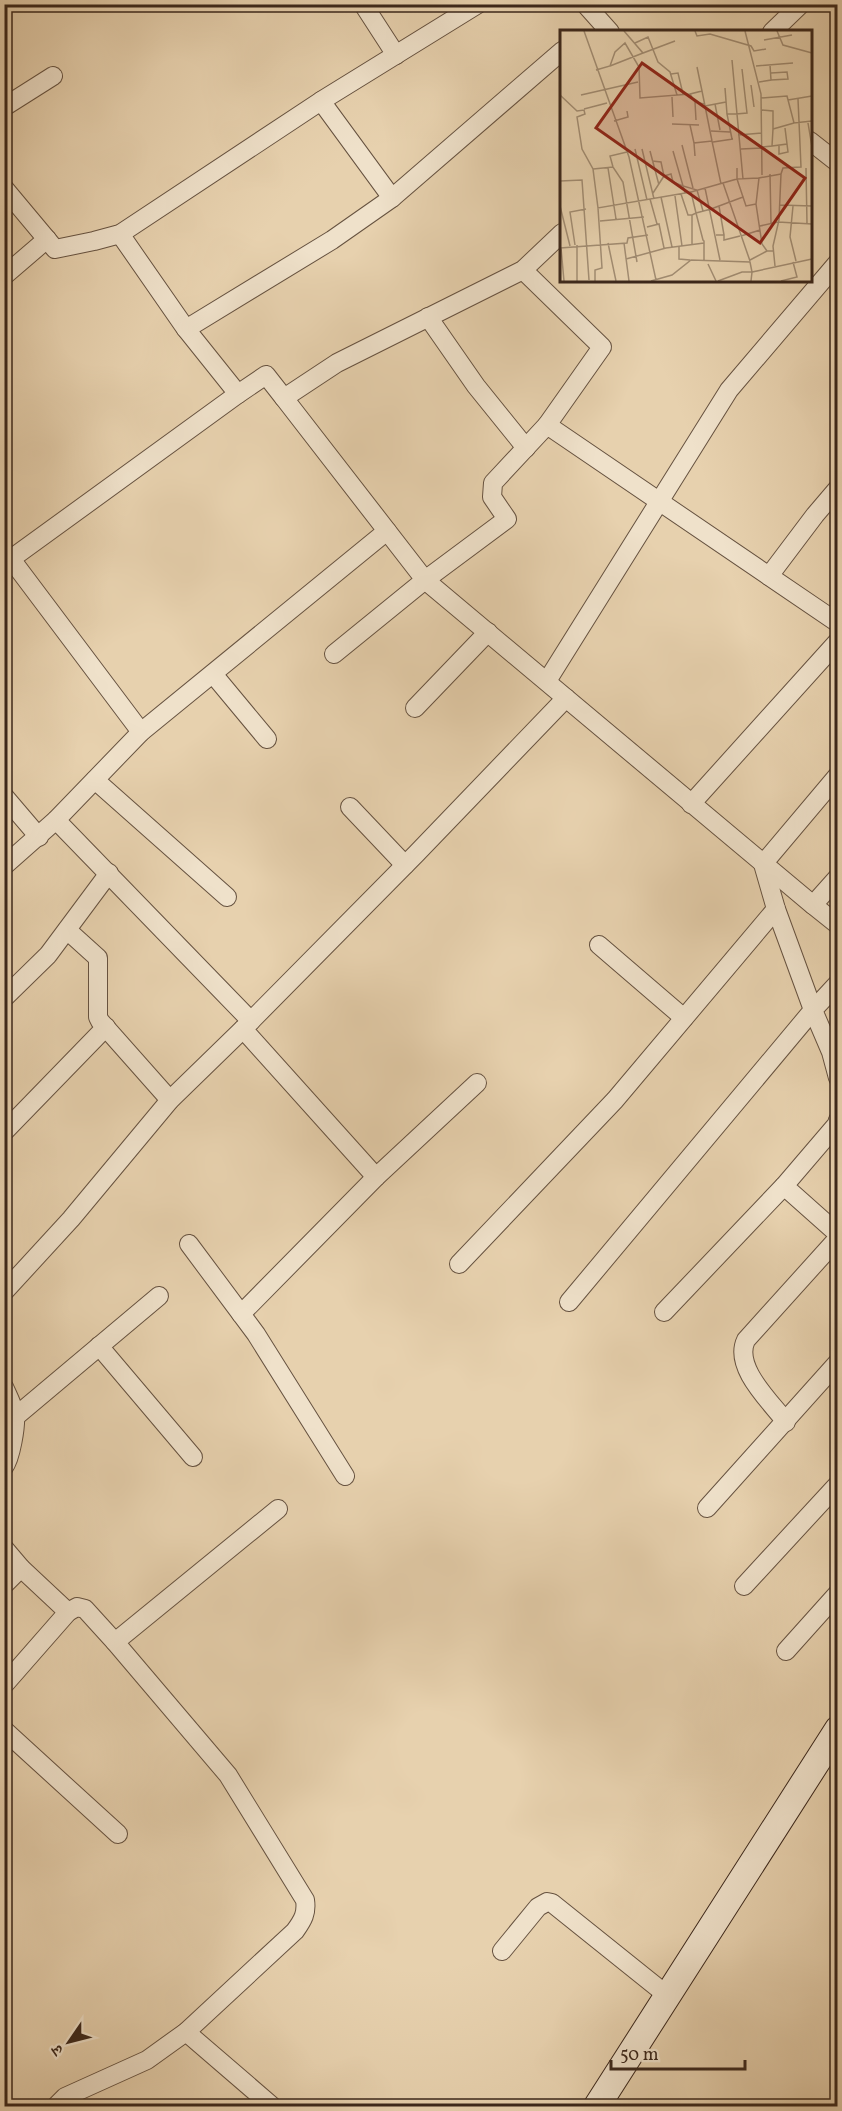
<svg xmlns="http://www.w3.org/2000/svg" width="842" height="2111" viewBox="0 0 842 2111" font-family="Vollkorn,'Noto Serif Devanagari',serif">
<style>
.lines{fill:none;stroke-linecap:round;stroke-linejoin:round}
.street-casing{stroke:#665240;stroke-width:20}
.secondary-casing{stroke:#3b271b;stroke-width:28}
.street{stroke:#efe1ca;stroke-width:18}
.secondary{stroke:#efe1ca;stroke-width:26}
.inset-road{fill:none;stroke:#a28d73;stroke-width:1.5}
.view{fill:#8f2418;fill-opacity:0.15;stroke:#8f2418;stroke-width:3}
.inset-edge{fill:none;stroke:#3b271b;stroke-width:3}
</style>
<rect width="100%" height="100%" fill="#e7d1ae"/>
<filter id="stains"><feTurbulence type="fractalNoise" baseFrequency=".00333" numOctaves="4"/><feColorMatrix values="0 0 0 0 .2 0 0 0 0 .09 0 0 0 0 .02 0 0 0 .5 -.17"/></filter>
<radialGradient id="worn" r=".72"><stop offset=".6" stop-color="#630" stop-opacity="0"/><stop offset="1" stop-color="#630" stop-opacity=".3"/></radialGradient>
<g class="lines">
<defs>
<g id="street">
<path d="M 363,4 L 396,55"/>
<path d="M 585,4 L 610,32"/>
<path d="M 772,32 L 801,4"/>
<path d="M 321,101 L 392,198"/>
<path d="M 4,107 L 53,76"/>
<path d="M 810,141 L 838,163"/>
<path d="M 4,188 L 55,249 L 94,241 L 120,234 L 321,101 L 478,4"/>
<path d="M 120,234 L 186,329 L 238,394 L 266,375 L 284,398 L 337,363 L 523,270 L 562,233"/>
<path d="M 523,270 L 602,347 L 547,425"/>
<path d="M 4,276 L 47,239"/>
<path d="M 428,317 L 476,386 L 526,448"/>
<path d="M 186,329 L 332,240 L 392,198 L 562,51"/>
<path d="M 284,398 L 425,580 L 334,654"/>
<path d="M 11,559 L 141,732"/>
<path d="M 4,564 L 238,394"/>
<path d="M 769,576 L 815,515 L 838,488"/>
<path d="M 838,623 L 547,425 L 493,483 L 492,497 L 507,519 L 425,580 L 813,905 L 838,877"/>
<path d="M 213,674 L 267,739"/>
<path d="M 547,681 L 729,390 L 838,262"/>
<path d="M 415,708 L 488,632"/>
<path d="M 95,780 L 227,897"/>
<path d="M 4,796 L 39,837"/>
<path d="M 691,804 L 838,641"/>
<path d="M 350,807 L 405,865"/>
<path d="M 56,820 L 251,1021"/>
<path d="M 4,866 L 56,820 L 141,732 L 387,531"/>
<path d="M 813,905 L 838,925"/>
<path d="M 67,930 L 98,958 L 98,1017 L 100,1021 L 170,1100"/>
<path d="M 599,945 L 684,1018"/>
<path d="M 838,983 L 813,1010 L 831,1052 L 838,1078"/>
<path d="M 4,998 L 48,955 L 109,873"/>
<path d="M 477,1083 L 376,1177 L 243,1029 L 416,854 L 566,698"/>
<path d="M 838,1120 L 837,1124 L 784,1186 L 838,1234"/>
<path d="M 4,1132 L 106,1027"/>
<path d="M 189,1244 L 256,1334 L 345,1476"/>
<path d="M 459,1264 L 615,1100 L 776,909"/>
<path d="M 4,1292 L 71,1219 L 170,1100 L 243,1029"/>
<path d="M 569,1302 L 813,1010 L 776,909 L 763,864 L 838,775"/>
<path d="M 664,1312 L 784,1186"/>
<path d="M 241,1314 L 376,1177"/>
<path d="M 99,1346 L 193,1457"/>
<path d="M 4,1387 C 8,1396 13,1405 15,1415 C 16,1426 11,1458 4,1467"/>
<path d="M 15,1417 L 159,1296"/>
<path d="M 786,1422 C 770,1401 733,1367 746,1340 L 838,1238"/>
<path d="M 707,1508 L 838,1362"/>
<path d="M 4,1548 L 21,1568 L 68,1612 L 77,1607 L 85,1609 L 115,1642 L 228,1775 L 305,1900 C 307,1913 303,1920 295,1931 L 186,2032 L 147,2060 L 65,2097 L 56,2106"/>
<path d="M 4,1585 L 21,1568"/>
<path d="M 744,1586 L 838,1484"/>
<path d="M 115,1642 L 278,1509"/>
<path d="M 786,1651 L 838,1593"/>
<path d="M 4,1685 L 68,1612"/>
<path d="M 4,1730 L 118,1834"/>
<path d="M 502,1951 L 538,1907 L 547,1902 L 552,1903 L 668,1996"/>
<path d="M 186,2032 L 272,2106"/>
</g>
<path id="secondary" d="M 597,2106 L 838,1729"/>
</defs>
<use href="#street" class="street-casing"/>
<use href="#secondary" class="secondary-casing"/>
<use href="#street" class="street"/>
<use href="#secondary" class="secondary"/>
</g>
<g transform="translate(560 30)">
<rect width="252" height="252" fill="#e7d1ae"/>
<path class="inset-road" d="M 24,1 L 69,127 L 96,250M 64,1 L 83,23 L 115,11M 135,1 L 137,6 L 150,4 L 191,16 L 194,21 L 206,19M 185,1 L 201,64 L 202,145M 217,1 L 223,15 L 252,23M 204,10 L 232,5M 75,13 L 88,7 L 98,32 L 110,42 L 117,65M 172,30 L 183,149M 50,36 L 83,23M 196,36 L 233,33M 137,37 L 142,61M 36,40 L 50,36 L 55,22 L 65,13 L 79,37 L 80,68 L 130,64 L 135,72 L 144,74M 211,43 L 227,42 L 228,49 L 211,50M 111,44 L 118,43 L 123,64M 199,52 L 211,50 L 210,35M 191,55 L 194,77M 165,58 L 167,84M 130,64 L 142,61 L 152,111M 0,65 L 17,81 L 24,80 L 25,84 L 17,87 L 22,119 L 33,139 L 38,178 L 131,162M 21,65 L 78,52M 112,67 L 113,87M 201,68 L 227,66 L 234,93 L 252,91M 228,70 L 252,66M 135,72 L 136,90M 155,74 L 160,100M 145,76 L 166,72M 24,79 L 47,73M 176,84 L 187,83 L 182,39M 54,91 L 68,87 L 67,81M 248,93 L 252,117M 112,94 L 139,95M 130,95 L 134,113M 213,99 L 234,93M 151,101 L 170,102M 178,105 L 202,103M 172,109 L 167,84 L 176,84M 153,112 L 173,109M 122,115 L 133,158M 219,115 L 219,124 L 228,122 L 227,114M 212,116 L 227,114 L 225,98M 201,117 L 212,116 L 213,99 L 213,81 L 202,80M 75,119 L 87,170M 82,119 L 94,169M 181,119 L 202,118M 90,121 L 99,155M 113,121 L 123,156 L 137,160 L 143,181M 135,126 L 134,113 L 152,111 L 161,154M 92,131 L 101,132 L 104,146 L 93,163M 53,137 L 50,126 L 67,122M 48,138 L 56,189M 177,138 L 177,149 L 199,148M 246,138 L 247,194M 33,139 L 53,137 L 63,152 L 77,232M 210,144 L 211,193M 104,146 L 111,144 L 113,152 L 123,156 L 125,163M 0,151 L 22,150 L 29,250M 163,153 L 190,231M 145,158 L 160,230M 121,164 L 128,185 L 132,185M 115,166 L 122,216M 101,167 L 112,217M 183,167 L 186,176 L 196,174M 90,169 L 97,194M 220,175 L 252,176M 0,176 L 10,216M 159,176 L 164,205M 233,176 L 230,207 L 236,231M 40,191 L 84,187M 200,196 L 218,192 L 252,194M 87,197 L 99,194 L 104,218M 156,205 L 164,205 L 164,210 L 180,206M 181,206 L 200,200M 48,213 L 56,251M 64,213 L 69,251M 15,215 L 10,182 L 26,179M 17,215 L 17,251M 132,215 L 132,185 L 136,183 L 151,179 L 183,167 L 177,149 L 131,162 L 136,183 L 143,210 L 144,211 L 144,231M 119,216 L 119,229 L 130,230M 0,218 L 67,213 L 68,208 L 88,205M 1,218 L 4,251M 213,221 L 207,221 L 202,214 L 196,174 L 199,148 L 221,144M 66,229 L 106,218 L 144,213M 190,230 L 207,221M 148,234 L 156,251M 215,236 L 213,216 L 219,190 L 221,144 L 223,138 L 241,137 L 238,69M 35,251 L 35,240 L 42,238 L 38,178M 91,251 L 112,245 L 131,230 L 190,232 L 192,242 L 252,229M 158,251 L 182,242 L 192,242 L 191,251M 221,251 L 237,247 L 233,232"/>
<path class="view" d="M 82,33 L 245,148 L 200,213 L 36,98 Z"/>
<rect width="252" height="252" class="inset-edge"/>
</g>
<rect width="842" height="2111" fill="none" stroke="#e7d1ae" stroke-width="24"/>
<rect x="6" y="6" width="830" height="2099" fill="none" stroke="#3b271b" stroke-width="3"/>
<rect x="12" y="12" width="818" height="2087" fill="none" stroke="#3b271b" stroke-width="1.5"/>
<g transform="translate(69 2042) rotate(235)" stroke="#efe1ca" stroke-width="4.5" paint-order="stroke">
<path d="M0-4.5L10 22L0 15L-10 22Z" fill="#3b271b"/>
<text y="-9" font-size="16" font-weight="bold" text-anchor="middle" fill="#3b271b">उ</text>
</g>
<path d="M611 2060v9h134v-9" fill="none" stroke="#3b271b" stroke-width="3"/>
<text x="620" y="2060" font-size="18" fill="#3b271b" stroke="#efe1ca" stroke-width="4.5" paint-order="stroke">50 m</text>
<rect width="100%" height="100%" filter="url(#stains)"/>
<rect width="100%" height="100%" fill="url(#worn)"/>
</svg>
